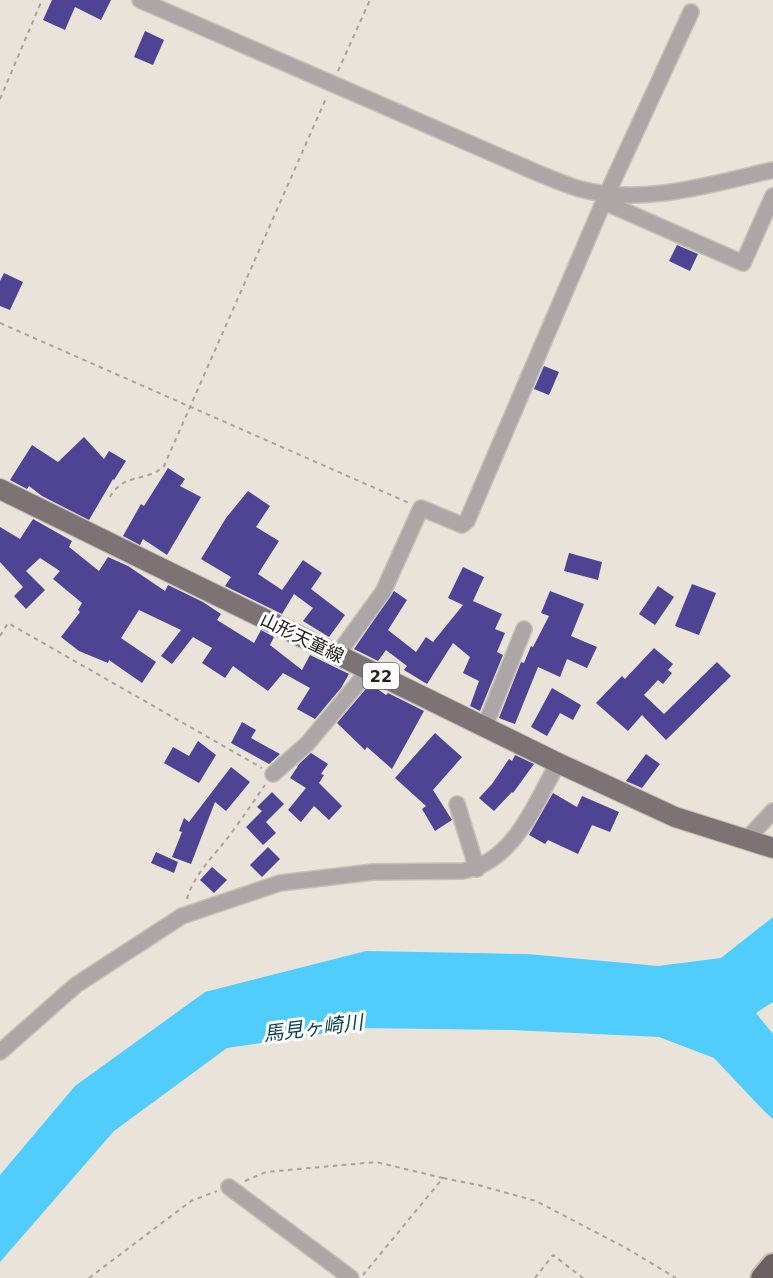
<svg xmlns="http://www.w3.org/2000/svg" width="773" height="1278" viewBox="0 0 773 1278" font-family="'DejaVu Sans','Noto Sans JP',sans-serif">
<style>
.water{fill:#50ccfd}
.building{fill:#4f4393}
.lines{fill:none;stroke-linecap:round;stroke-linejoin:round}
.minor-casing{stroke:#c6c0b7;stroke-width:18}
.major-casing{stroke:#c6c0b7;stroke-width:22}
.highway-casing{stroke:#c6c0b7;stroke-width:26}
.path{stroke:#a8a29a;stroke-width:2;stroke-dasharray:4.5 4.5;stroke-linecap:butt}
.minor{stroke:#aca6a7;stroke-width:15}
.major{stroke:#7d7274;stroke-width:20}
.highway{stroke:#6c6062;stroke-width:22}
.labels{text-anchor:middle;stroke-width:6;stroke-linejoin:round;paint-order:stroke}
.shield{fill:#fff;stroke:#666461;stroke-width:1.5}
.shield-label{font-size:16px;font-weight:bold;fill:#24211d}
.street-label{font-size:18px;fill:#24211d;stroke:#fff}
.water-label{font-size:20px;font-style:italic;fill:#0b4255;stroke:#fff}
</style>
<rect width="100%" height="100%" fill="#eae3d9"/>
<path class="water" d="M 773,917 L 773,1002 L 756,1013 L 773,1034 L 773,1119 L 764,1111 L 714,1058 L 659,1037 L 512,1030 L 361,1028 L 227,1048 L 114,1131 L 0,1262 L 0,1175 L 75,1086 L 205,992 L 366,951 L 527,954 L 658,966 L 721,958 Z"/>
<g class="building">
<path d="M 52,0 L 111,0 L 101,20 L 75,7 L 65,30 L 43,20 Z"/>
<path d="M 145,31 L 164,40 L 153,65 L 134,57 Z"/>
<path d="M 677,245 L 698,254 L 690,271 L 669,261 Z"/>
<path d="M 4,273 L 23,282 L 10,310 L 0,306 L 0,281 Z"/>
<path d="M 544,366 L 559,372 L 549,395 L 534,389 Z"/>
<path d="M 84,437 L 104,459 L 109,451 L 126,461 L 114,480 L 113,479 L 89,520 L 42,496 L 29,486 L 27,489 L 10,480 L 32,445 L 58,462 Z"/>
<path d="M 168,468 L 185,479 L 180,486 L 201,497 L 167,555 L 143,539 L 140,545 L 123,536 L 141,504 L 144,506 Z"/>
<path d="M 248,491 L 270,506 L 256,527 L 279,541 L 258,574 L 282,590 L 303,560 L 322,573 L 311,589 L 345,615 L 329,637 L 303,621 L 313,608 L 294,594 L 282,614 L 225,586 L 231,577 L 201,559 L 226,518 Z"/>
<path d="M 33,519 L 72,541 L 69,547 L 99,571 L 108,557 L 128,566 L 165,591 L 168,585 L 203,602 L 221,614 L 217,620 L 254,643 L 261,630 L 274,637 L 270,645 L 302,670 L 310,655 L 349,674 L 341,688 L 315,719 L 297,709 L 310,688 L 283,673 L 268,691 L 233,666 L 225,678 L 202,663 L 212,648 L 193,637 L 172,664 L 161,656 L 181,630 L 139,610 L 121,638 L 156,662 L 142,683 L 109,660 L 108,663 L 79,651 L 61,637 L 80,612 L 78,610 L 82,603 L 53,579 L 60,571 L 40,558 L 26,571 L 45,590 L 26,609 L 14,596 L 23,587 L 0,562 L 0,527 L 20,539 Z"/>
<path d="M 569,553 L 602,562 L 598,580 L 564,571 Z"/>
<path d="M 463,567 L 484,577 L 473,601 L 502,614 L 495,629 L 505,633 L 497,652 L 503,655 L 480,711 L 470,706 L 479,681 L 463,673 L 470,657 L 453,643 L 427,684 L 404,670 L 407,666 L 386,650 L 378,661 L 354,649 L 394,591 L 407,600 L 388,630 L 416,652 L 426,637 L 433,642 L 463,605 L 448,598 Z"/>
<path d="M 692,584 L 716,593 L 699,635 L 675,626 Z"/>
<path d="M 658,586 L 674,597 L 655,625 L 639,614 Z"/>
<path d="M 550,591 L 584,604 L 571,636 L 597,647 L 587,668 L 567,659 L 560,677 L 538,667 L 515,724 L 499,718 L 521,662 L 524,663 L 531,646 L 533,647 L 549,616 L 541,613 Z"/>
<path d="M 654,648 L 673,664 L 668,670 L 672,673 L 663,684 L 658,680 L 644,695 L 664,714 L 717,662 L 731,676 L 666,740 L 642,715 L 628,731 L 596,703 L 622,676 L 625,679 Z"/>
<path d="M 370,684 L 386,695 L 388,693 L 424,711 L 392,769 L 367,747 L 365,750 L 337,723 Z"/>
<path d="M 552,688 L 581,705 L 573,720 L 560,713 L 547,736 L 531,727 Z"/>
<path d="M 242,722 L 256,730 L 251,738 L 280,754 L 269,764 L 231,743 Z"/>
<path d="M 435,733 L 462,757 L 433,790 L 452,820 L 435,831 L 422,809 L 426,806 L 395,778 Z"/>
<path d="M 198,741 L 216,755 L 199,783 L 164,763 L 173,747 L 189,756 Z"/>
<path d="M 311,753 L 328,764 L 321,774 L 324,775 L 319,783 L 342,806 L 329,820 L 314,806 L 301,822 L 288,810 L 306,788 L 290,778 L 300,763 Z"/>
<path d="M 646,754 L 660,764 L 642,788 L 626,781 Z"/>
<path d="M 515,755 L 534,764 L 513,793 L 512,792 L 494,811 L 479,798 L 492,784 L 509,759 L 512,761 Z"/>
<path d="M 231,767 L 250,782 L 226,811 L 215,802 L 191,864 L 172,857 L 182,832 L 179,831 L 184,818 L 189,822 Z"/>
<path d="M 272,792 L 284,804 L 266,822 L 276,833 L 263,845 L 246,827 L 262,811 L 257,807 Z"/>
<path d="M 553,793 L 577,807 L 582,796 L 619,812 L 610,832 L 592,825 L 578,854 L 548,840 L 545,844 L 529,835 Z"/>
<path d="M 268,847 L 280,859 L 262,877 L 250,865 Z"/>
<path d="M 156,852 L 178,862 L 174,873 L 151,863 Z"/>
<path d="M 212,867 L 227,880 L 214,893 L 200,880 Z"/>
</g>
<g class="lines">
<defs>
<g id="minor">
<path d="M 140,0 L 540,174 C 553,179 566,185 580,189 C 644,206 711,184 773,170"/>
<path d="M 604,202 L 743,263 L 773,196"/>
<path d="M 337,655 L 383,592 L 421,508 L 462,525 L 467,521 L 607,194 L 691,12"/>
<path d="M 485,726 L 524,629"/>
<path d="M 273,774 L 307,744 L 369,670"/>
<path d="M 457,804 L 477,869"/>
<path d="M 746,840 L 773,811"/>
<path d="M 0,1052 L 76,985 L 182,916 L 280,883 L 373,872 L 463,871 C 515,861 534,805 558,763"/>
<path d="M 229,1187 L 351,1278"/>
</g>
<path id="major" d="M 0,489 L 558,763 L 675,817 L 773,848"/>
<path id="highway" d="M 762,1278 L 773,1265"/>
</defs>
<use href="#minor" class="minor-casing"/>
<use href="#major" class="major-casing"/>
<use href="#highway" class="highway-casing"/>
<g class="path">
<path d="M 338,71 L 370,0"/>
<path d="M 0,99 L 42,0"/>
<path d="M 0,323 L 409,503"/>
<path d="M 110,497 C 124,472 146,483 164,466 L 327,96"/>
<path d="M 0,636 L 8,623 L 262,768"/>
<path d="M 187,899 C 194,874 214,856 229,836 C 242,819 253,802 265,785"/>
<path d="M 443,1178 L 478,1185 L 536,1201 L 626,1248 L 676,1278"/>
<path d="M 245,1181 L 266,1172 L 376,1162 L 443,1178 L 363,1275"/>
<path d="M 89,1278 L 191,1201 L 217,1191"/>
<path d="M 535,1278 L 553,1255 L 583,1278"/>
</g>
<use href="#minor" class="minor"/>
<use href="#major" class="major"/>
<use href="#highway" class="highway"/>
</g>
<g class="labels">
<rect class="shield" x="363" y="663" width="36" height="26" rx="4.5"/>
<g class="shield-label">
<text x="381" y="682">22</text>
</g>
<g class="street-label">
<text transform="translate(302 638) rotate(26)" y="6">山形天童線</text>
</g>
<g class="water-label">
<text transform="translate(313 1028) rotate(-7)" y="7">馬見ヶ崎川</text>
</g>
</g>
</svg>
